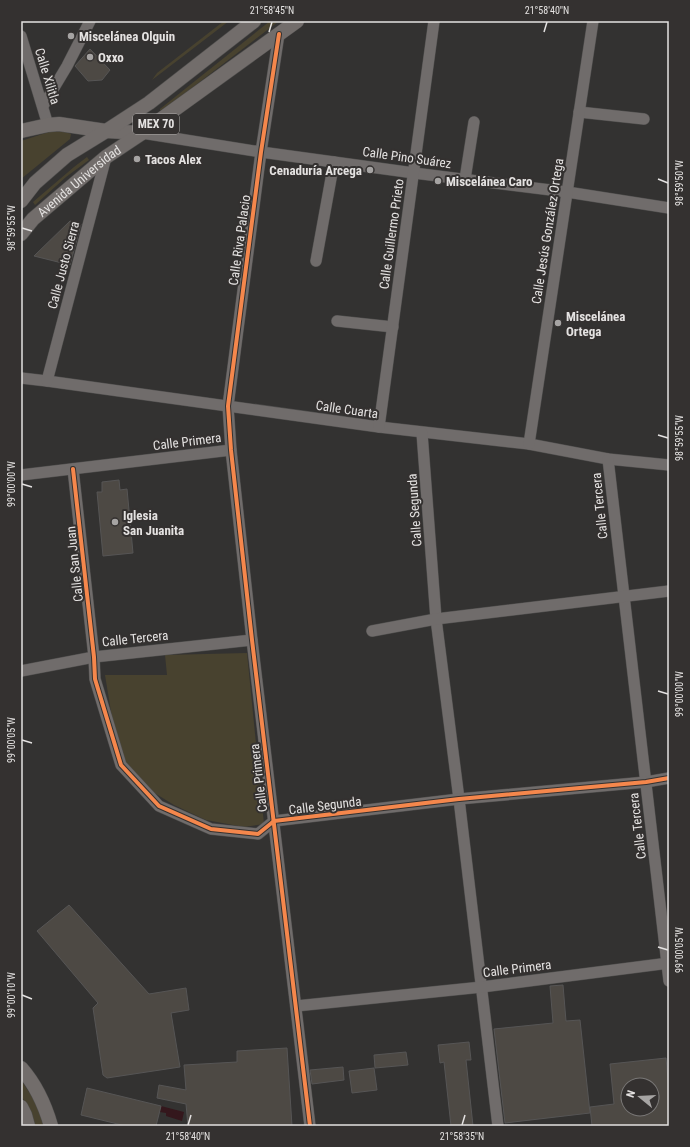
<svg xmlns="http://www.w3.org/2000/svg" width="690" height="1147" viewBox="0 0 690 1147" font-family="'Roboto Condensed',sans-serif">
<style>
.green{fill:#48422f}
.water{fill:#34171c}
.building{fill:#4d4944;stroke:#565555;fill-rule:evenodd}
.lines{fill:none;stroke-linecap:round;stroke-linejoin:round}
.minor-casing{stroke:#4f4e4d;stroke-width:12}
.major-casing{stroke:#4f4e4d;stroke-width:15}
.minor{stroke:#706c6b;stroke-width:11}
.major{stroke:#726d6b;stroke-width:14}
.cycleway-casing{stroke:#343130;stroke-width:6}
.cycleway{stroke:#f5874c;stroke-width:4}
.ticks{fill:none;stroke:#e4e2e1;stroke-width:1.5}
.poi-dot{fill:#a6a4a3;stroke:#343130;stroke-width:1.5}
.labels{text-anchor:middle;stroke-width:4;stroke-linejoin:round;paint-order:stroke}
.shield{fill:#343130;stroke:#afadac;stroke-width:1}
.shield-label{font-size:12px;font-weight:bold;fill:#e4e2e1}
.poi-label{font-size:13px;font-weight:bold;fill:#e4e2e1;stroke:#343130;text-anchor:start}
.street-label{font-size:13px;fill:#e4e2e1;stroke:#343130}
.neatline{fill:none;stroke:#e4e2e1;stroke-width:1.5}
.ticks-label{font-size:10px;text-anchor:middle;fill:#e4e2e1}
</style>
<rect width="100%" height="100%" fill="#333231"/>
<g class="green">
<path d="M 224,21 L 229,21 L 152,80 L 157,73 Z"/>
<path d="M 270,21 L 279,21 L 163,110 L 160,110 L 160,109 Z"/>
<path d="M 58,129 L 71,134 L 70,139 L 21,179 L 21,141 Z"/>
<path d="M 87,157 L 89,160 L 66,177 L 35,205 L 33,202 L 74,167 Z"/>
<path d="M 247,653 L 264,824 L 244,827 L 206,820 L 174,805 L 148,789 L 125,761 L 114,730 L 105,675 L 167,675 L 165,655 Z"/>
<path d="M 21,1080 L 35,1101 L 44,1126 L 35,1126 L 31,1111 L 21,1096 Z"/>
</g>
<path class="water" d="M 161,1106 L 184,1112 L 182,1121 L 166,1116 L 166,1113 L 160,1112 Z"/>
<g class="building">
<path d="M 90,49 L 110,70 L 102,80 L 88,81 L 75,66 Z"/>
<path d="M 70,221 L 81,224 L 70,265 L 34,256 Z"/>
<path d="M 119,480 L 120,490 L 127,489 L 133,553 L 103,556 L 97,492 L 102,492 L 102,482 Z"/>
<path d="M 69,905 L 149,994 L 186,988 L 189,1010 L 171,1013 L 180,1067 L 107,1078 L 103,1075 L 93,1008 L 98,1003 L 37,931 Z"/>
<path d="M 563,985 L 566,1021 L 580,1020 L 590,1113 L 505,1123 L 494,1029 L 553,1023 L 550,986 Z"/>
<path d="M 469,1042 L 471,1060 L 466,1060 L 473,1126 L 451,1126 L 444,1062 L 440,1063 L 438,1045 Z"/>
<path d="M 287,1048 L 292,1126 L 188,1126 L 186,1104 L 157,1098 L 159,1085 L 186,1090 L 184,1065 L 237,1062 L 237,1051 Z"/>
<path d="M 406,1052 L 408,1065 L 375,1068 L 374,1055 Z"/>
<path d="M 666,1058 L 669,1090 L 669,1126 L 592,1126 L 590,1107 L 614,1104 L 610,1064 ZM 628,1085 L 652,1085 L 652,1109 L 628,1109 Z"/>
<path d="M 343,1067 L 344,1080 L 312,1084 L 310,1070 Z"/>
<path d="M 374,1068 L 377,1090 L 352,1093 L 349,1071 Z"/>
<path d="M 87,1088 L 161,1106 L 156,1126 L 126,1126 L 81,1115 Z"/>
</g>
<g class="lines">
<defs>
<g id="minor">
<path d="M 279,34 L 261,152 L 228,406 L 231,450 L 252,640 L 310,1126"/>
<path d="M 21,36 L 48,125"/>
<path d="M 43,106 L 67,66 L 90,21"/>
<path d="M 579,112 L 644,119"/>
<path d="M 142,133 L 261,152 L 414,173 L 567,192 L 669,208"/>
<path d="M 465,179 L 474,122"/>
<path d="M 316,261 L 334,162"/>
<path d="M 337,321 L 393,327"/>
<path d="M 21,378 L 47,381 L 379,427 L 529,444 L 608,459 L 669,465"/>
<path d="M 47,381 L 106,157"/>
<path d="M 379,427 L 434,21"/>
<path d="M 422,433 L 436,619 L 459,799 L 498,1126"/>
<path d="M 529,444 L 593,21"/>
<path d="M 608,459 L 669,981"/>
<path d="M 73,469 L 94,657 L 95,679 L 121,765 L 159,806 L 211,829 L 258,834 L 274,821 L 459,799 L 646,782 L 669,778"/>
<path d="M 21,475 L 231,450"/>
<path d="M 372,631 L 436,619 L 669,591"/>
<path d="M 21,671 L 94,657 L 252,640"/>
<path d="M 296,1006 L 482,987 L 669,963"/>
</g>
<g id="major">
<path d="M 21,131 L 48,125 L 59,124 L 106,131 L 142,133"/>
<path d="M 21,201 L 35,183 L 67,155 L 106,131 L 149,103 L 254,21"/>
<path id="s1" d="M 21,234 L 33,219 L 106,157 L 142,133 L 297,21"/>
<path d="M 21,1068 C 36,1085 45,1105 51,1126"/>
<path d="M 21,1107 L 25,1115 L 28,1126"/>
</g>
</defs>
<use href="#minor" class="minor-casing"/>
<use href="#major" class="major-casing"/>
<use href="#minor" class="minor"/>
<use href="#major" class="major"/>
<defs>
<g id="cycleway">
<path d="M 279,34 L 261,152 L 228,406 L 231,450 L 252,640 L 310,1126"/>
<path d="M 73,469 L 94,657 L 95,679 L 121,765 L 159,806 L 211,829 L 258,834 L 274,821 L 459,799 L 646,782 L 669,778"/>
</g>
</defs>
<use href="#cycleway" class="cycleway-casing"/>
<use href="#cycleway" class="cycleway"/>
</g>
<path class="ticks" d="M 269,32 L 272,22M 544,32 L 547,22M 658,179 L 668,183M 22,228 L 32,231M 658,435 L 668,438M 22,484 L 32,487M 658,691 L 668,694M 22,740 L 32,743M 658,947 L 668,950M 22,995 L 32,999M 188,1125 L 191,1115M 462,1125 L 465,1115"/>
<g class="poi-dot">
<circle cx="71" cy="36" r="4"/>
<circle cx="90" cy="57" r="4"/>
<circle cx="137" cy="159" r="4"/>
<circle cx="370" cy="170" r="4"/>
<circle cx="438" cy="181" r="4"/>
<circle cx="558" cy="323" r="4"/>
<circle cx="115" cy="522" r="4"/>
</g>
<g class="labels">
<rect class="shield" x="133" y="114" width="46" height="20" rx="3"/>
<g class="shield-label">
<text x="156" y="128">MEX 70</text>
</g>
<g class="poi-label">
<text x="79" y="41">Miscelánea Olguin</text>
<text x="98" y="62">Oxxo</text>
<text x="145" y="164">Tacos Alex</text>
<text x="362" y="175" text-anchor="end">Cenaduría Arcega</text>
<text x="446" y="186">Miscelánea Caro</text>
<text x="566" y="321">Miscelánea<tspan x="566" dy="15">Ortega</tspan></text>
<text x="123" y="520">Iglesia<tspan x="123" dy="15">San Juanita</tspan></text>
</g>
<g class="street-label">
<text transform="translate(48 76) rotate(73)" y="5">Calle Xilitla</text>
<text transform="translate(407 157) rotate(8)" y="5">Calle Pino Suárez</text>
<text dy="5" stroke="none"><textPath href="#s1" startOffset="79">Avenida Universidad</textPath></text>
<text transform="translate(547 231) rotate(-81)" y="5">Calle Jesús González Ortega</text>
<text transform="translate(391 234) rotate(-82)" y="5">Calle Guillermo Prieto</text>
<text transform="translate(239 240) rotate(-82)" y="5">Calle Riva Palacio</text>
<text transform="translate(63 265) rotate(-75)" y="5">Calle Justo Sierra</text>
<text transform="translate(347 409) rotate(8)" y="5">Calle Cuarta</text>
<text transform="translate(187 441) rotate(-7)" y="5">Calle Primera</text>
<text transform="translate(599 506) rotate(-96)" y="5">Calle Tercera</text>
<text transform="translate(414 510) rotate(-94)" y="5">Calle Segunda</text>
<text transform="translate(74 564) rotate(-96)" y="5">Calle San Juan</text>
<text transform="translate(135 638) rotate(-6)" y="5">Calle Tercera</text>
<text transform="translate(258 778) rotate(-97)" y="5">Calle Primera</text>
<text transform="translate(325 805) rotate(-7)" y="5">Calle Segunda</text>
<text transform="translate(637 826) rotate(-97)" y="5">Calle Tercera</text>
<text transform="translate(517 968) rotate(-7)" y="5">Calle Primera</text>
</g>
</g>
<rect width="690" height="1147" fill="none" stroke="#343130" stroke-width="44"/>
<g transform="translate(640 1097) rotate(288)"><circle r="19" fill="#343130" stroke="#7a7877"/>
<path d="M0-3L7 15L0 10L-7 15Z" fill="#a6a4a3"/>
<text y="-6" font-size="11" font-weight="bold" text-anchor="middle" fill="#e4e2e1">N</text>
</g>
<rect x="22" y="22" width="646" height="1103" class="neatline"/>
<g class="ticks-label">
<text x="272" y="14">21°58'45"N</text>
<text x="547" y="14">21°58'40"N</text>
<text transform="translate(679 183) rotate(-90)" y="4">98°59'50"W</text>
<text transform="translate(11 228) rotate(-90)" y="4">98°59'55"W</text>
<text transform="translate(679 438) rotate(-90)" y="4">98°59'55"W</text>
<text transform="translate(11 484) rotate(-90)" y="4">99°00'00"W</text>
<text transform="translate(679 694) rotate(-90)" y="4">99°00'00"W</text>
<text transform="translate(11 740) rotate(-90)" y="4">99°00'05"W</text>
<text transform="translate(679 950) rotate(-90)" y="4">99°00'05"W</text>
<text transform="translate(11 995) rotate(-90)" y="4">99°00'10"W</text>
<text x="188" y="1140">21°58'40"N</text>
<text x="462" y="1140">21°58'35"N</text>
</g>
</svg>
